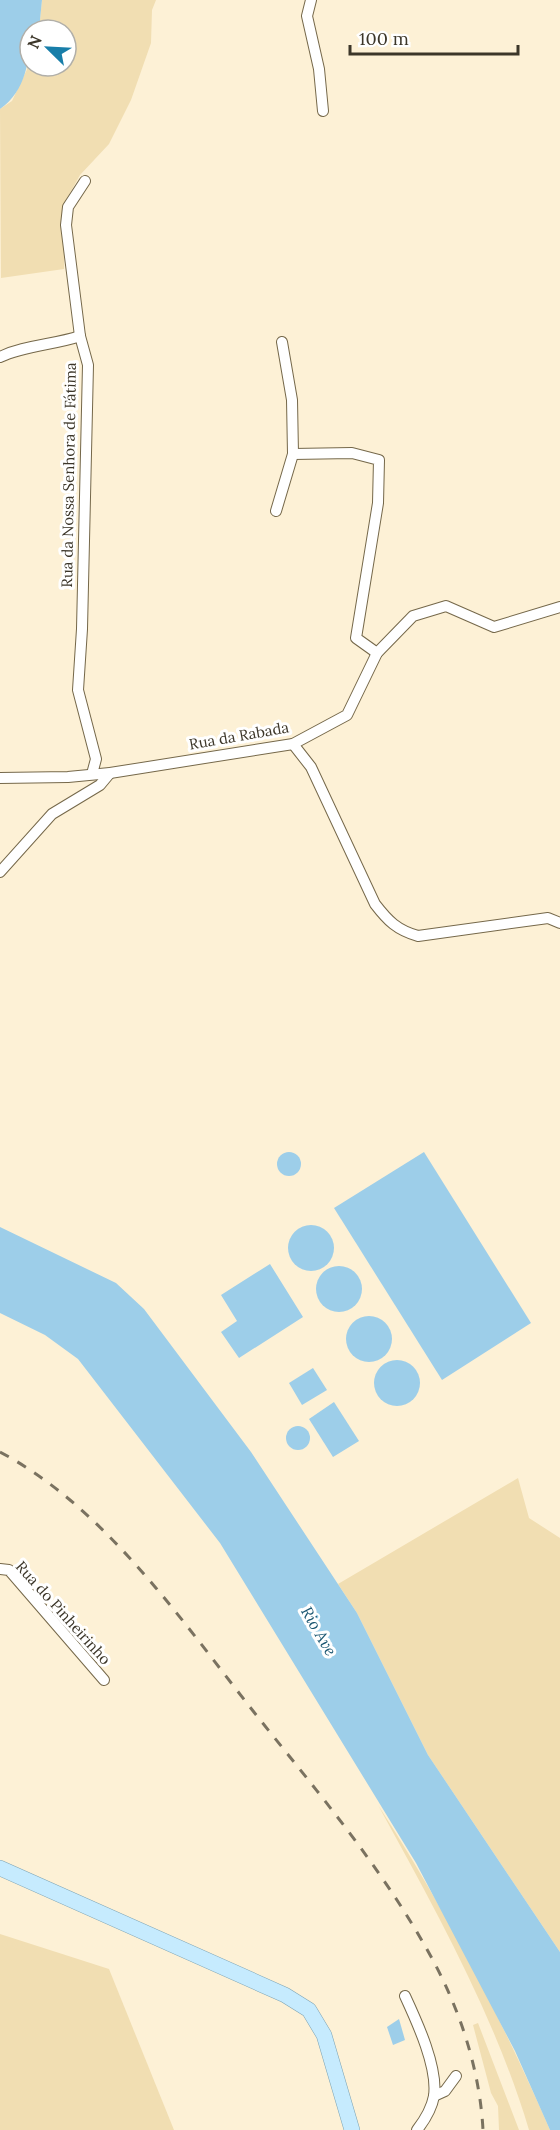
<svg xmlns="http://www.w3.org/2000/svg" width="560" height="2130" viewBox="0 0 560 2130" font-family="Lora,serif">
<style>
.green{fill:#f1deb2}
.water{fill:#9dcee9}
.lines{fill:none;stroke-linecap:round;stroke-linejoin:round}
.minor-casing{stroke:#75684a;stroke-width:12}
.primary-casing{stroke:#7da3b3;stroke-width:16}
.minor{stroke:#fff;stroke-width:10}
.primary{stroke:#c6ebfe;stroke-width:15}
.rail{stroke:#7a7260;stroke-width:3;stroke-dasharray:10 10;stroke-linecap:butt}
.labels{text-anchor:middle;stroke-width:6;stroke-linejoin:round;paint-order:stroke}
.street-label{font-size:15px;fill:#3c3629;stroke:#fff}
.water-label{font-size:16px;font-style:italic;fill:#1a5671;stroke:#fff}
</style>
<rect width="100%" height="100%" fill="#fdf1d6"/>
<g class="green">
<path d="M 42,0 L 156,0 L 152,10 L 151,43 L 131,100 L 109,144 L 80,175 L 65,202 L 64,269 L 1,278 L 0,109 L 12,101 L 30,63 L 30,66 L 66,66 L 66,30 L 39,30 Z"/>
<path d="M 518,1478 L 529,1518 L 560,1538 L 560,1952 L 428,1755 L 357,1613 L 338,1584 Z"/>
<path d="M 378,1805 C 445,1908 501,2018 550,2130 L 529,2130 C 495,2016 435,1909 378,1805 Z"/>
<path d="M 0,1934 L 109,1969 L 174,2130 L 0,2130 Z"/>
<path d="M 478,2023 L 519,2130 L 499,2130 L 498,2106 L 491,2093 L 473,2025 Z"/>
</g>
<g class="water">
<path d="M 0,0 L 42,0 L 39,30 L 30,30 C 30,60 26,91 0,109 Z"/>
<path d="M 424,1152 L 531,1323 L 442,1380 L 334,1208 Z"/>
<circle cx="289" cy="1164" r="12"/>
<circle cx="311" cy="1248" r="23"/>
<path d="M 0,1227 L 116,1283 L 144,1309 L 251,1452 L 357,1613 L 428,1755 L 560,1952 L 560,2130 L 550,2130 L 515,2051 L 416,1863 L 220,1543 L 78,1359 L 45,1335 L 0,1313 Z"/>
<path d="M 270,1264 L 303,1317 L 239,1358 L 221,1332 L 237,1321 L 221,1295 Z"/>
<circle cx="339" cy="1289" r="23"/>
<circle cx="369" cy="1339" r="23"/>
<circle cx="397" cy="1383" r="23"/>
<path d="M 313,1368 L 327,1390 L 302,1405 L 289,1383 Z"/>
<path d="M 334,1402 L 359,1441 L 333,1457 L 309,1419 Z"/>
<circle cx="298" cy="1438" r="12"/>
<path d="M 399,2019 L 405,2040 L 393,2045 L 387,2027 Z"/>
</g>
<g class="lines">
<defs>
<g id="minor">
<path d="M 311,0 L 307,16 L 319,69 L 323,111"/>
<path d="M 85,181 L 68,207 L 66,225 L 80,336 L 88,365 L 82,629 L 78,690 L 96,759 L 92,774"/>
<path d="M 0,357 C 25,345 54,345 80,336"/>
<path d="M 293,454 L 352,453 L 379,460 L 378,503 L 356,638 L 377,653"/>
<path d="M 276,511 L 293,454 L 292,400 L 282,342"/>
<path d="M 293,744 L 311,767 L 375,904 C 388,921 397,930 418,936 L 548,918 L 560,923"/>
<path d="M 0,778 L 68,777 L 110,773 L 293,744 L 347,715 L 377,653 L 413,616 L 446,606 L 494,627 L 560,607"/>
<path d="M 0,872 L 52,814 L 100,785 L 110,773"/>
<path d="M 0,1569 L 9,1570 L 104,1680"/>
<path d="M 405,1996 C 417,2022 438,2067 434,2096 C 432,2107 424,2121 417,2130"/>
<path d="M 434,2096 L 445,2091 L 456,2076"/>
</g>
<path id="primary" d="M 0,1868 L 285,1995 L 309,2010 L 324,2035 L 352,2130"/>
</defs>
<use href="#minor" class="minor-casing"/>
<use href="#primary" class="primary-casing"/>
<use href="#minor" class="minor"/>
<use href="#primary" class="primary"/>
<path class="rail" d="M 0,1452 C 106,1508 184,1624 257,1716 C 321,1796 388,1875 436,1966 C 462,2016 480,2073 483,2130"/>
</g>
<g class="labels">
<g class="street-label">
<text transform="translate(69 475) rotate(-89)" y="5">Rua da Nossa Senhora de Fátima</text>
<text transform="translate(239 736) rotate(-10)" y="5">Rua da Rabada</text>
<text transform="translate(63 1613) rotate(48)" y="5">Rua do Pinheirinho</text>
</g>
<g class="water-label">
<text transform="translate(319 1631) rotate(60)" y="6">Rio Ave</text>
</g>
</g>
<g transform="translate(48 48) rotate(294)"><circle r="28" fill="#ffffff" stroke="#b1afa9" stroke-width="1.5"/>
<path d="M0-4.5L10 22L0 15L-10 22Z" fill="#187ea9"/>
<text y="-9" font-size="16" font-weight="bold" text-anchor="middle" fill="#3c3629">N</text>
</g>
<path d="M350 45v9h168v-9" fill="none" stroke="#3c3629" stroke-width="3"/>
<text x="359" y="45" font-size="18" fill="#3c3629" stroke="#ffffff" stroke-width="4.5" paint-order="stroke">100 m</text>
</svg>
